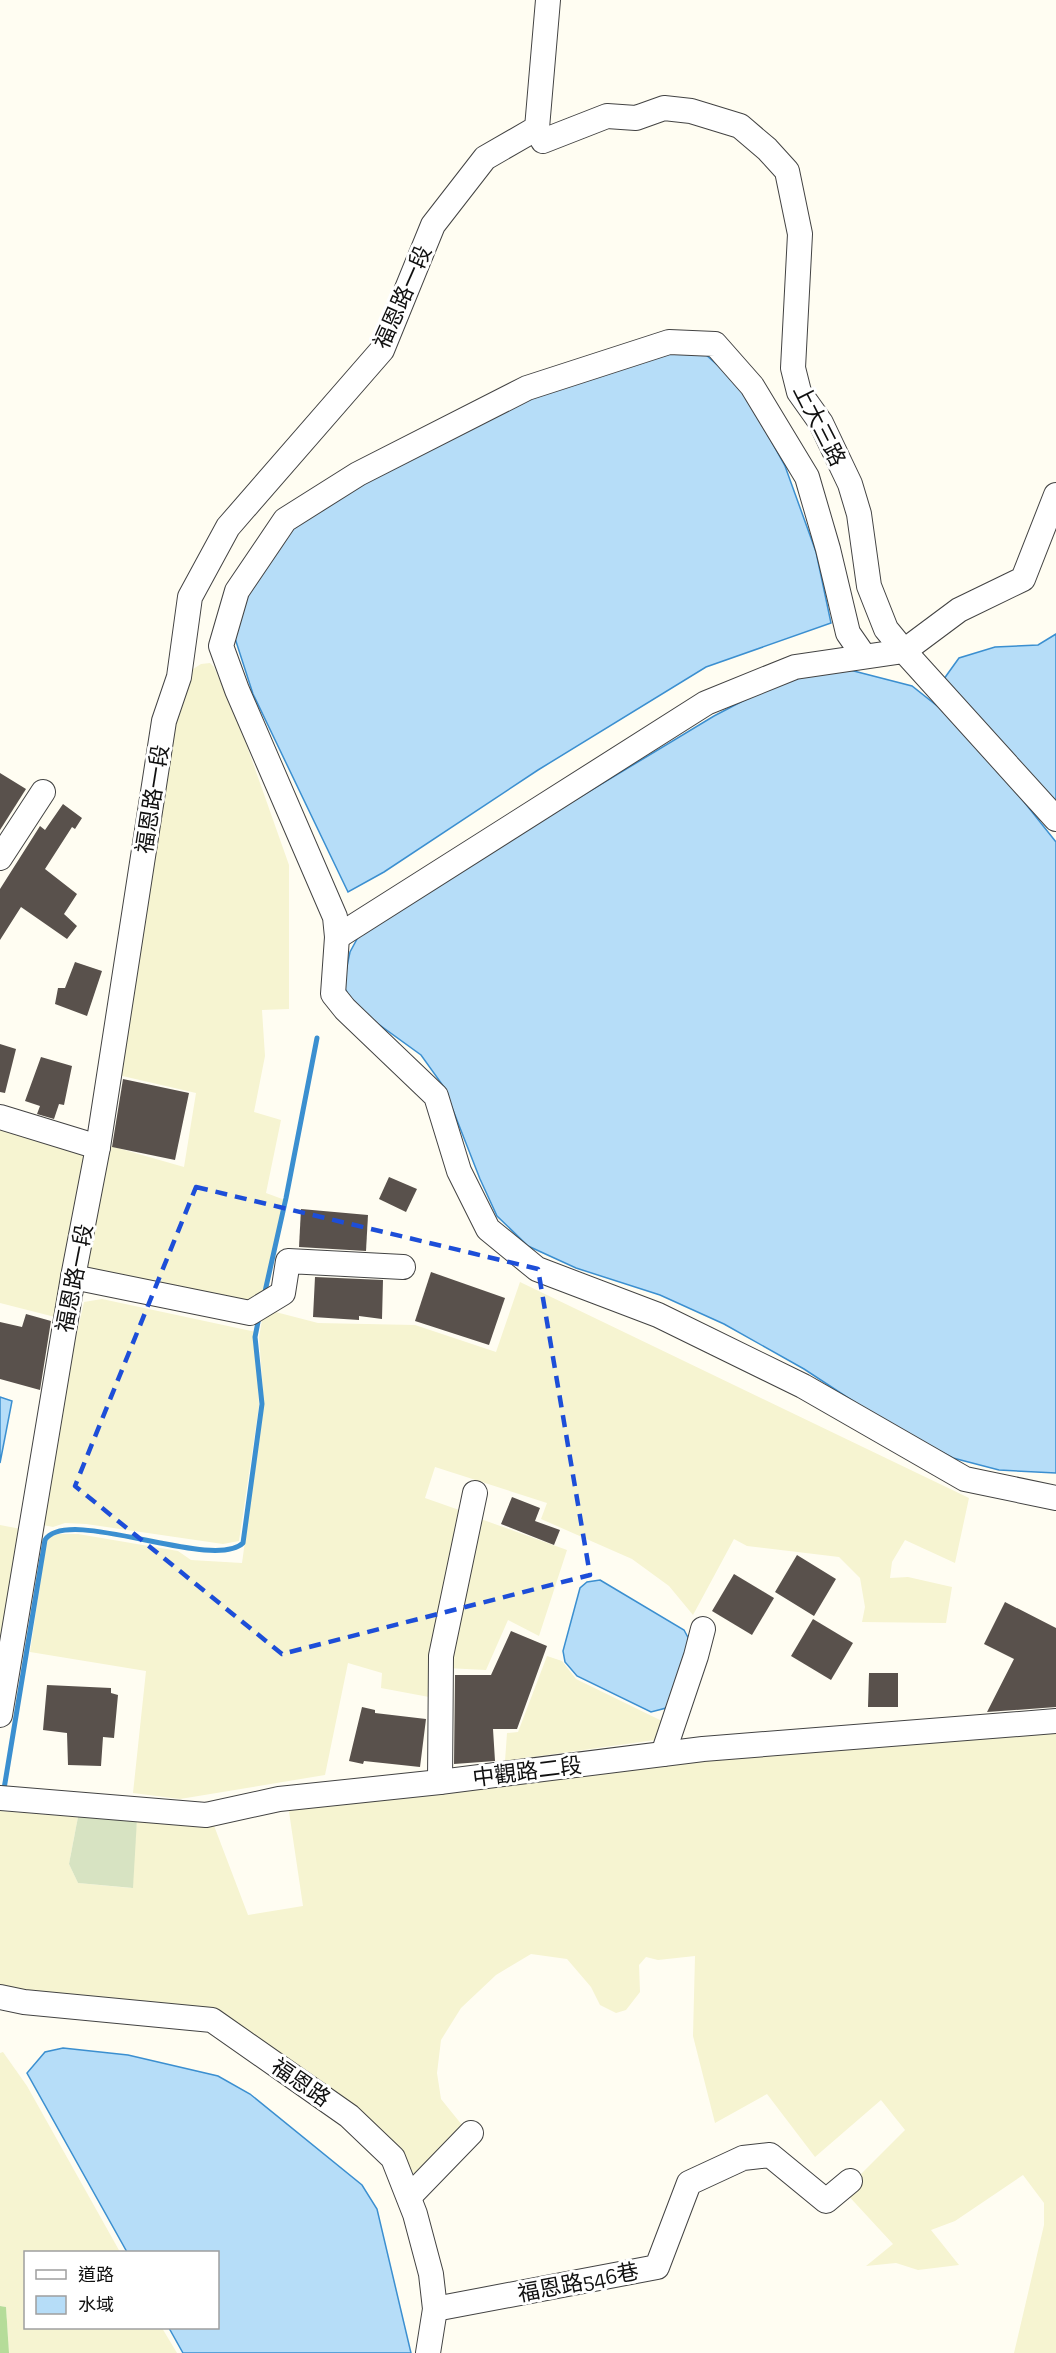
<svg xmlns="http://www.w3.org/2000/svg" width="1056" height="2353" viewBox="0 0 1056 2353" font-family="'Zilla Slab','Noto Sans TC',serif">
<style>
.farmland{fill:#f6f4d1}
.forest{fill:#b5dc99}
.cemetery{fill:#d7e3c2}
.water{fill:#b6ddf8;stroke:#3b8fd0;stroke-width:1.5}
.lines{fill:none;stroke-linecap:round;stroke-linejoin:round}
.stream{stroke:#3b8fd0;stroke-width:5}
.building{fill:#59514c}
.minor-casing{stroke:#434343;stroke-width:26}
.minor{stroke:#fff;stroke-width:24}
.marked{fill:none;stroke:#1d4ed8;stroke-width:4.5;stroke-dasharray:12 8;stroke-linejoin:round}
.labels{text-anchor:middle;stroke-width:6;stroke-linejoin:round;paint-order:stroke}
.street-label{font-size:22px;fill:#101010;stroke:#fff}
</style>
<rect width="100%" height="100%" fill="#fffdf2"/>
<g class="farmland">
<path d="M 210,663 L 214,667 L 242,732 L 289,865 L 289,1009 L 262,1010 L 265,1056 L 254,1112 L 281,1120 L 266,1193 L 285,1200 L 260,1308 L 87,1270 L 80,1260 L 107,1145 L 184,1167 L 196,1093 L 118,1075 L 171,725 L 193,669 L 201,664 Z"/>
<path d="M 0,1124 L 87,1150 L 55,1317 L 0,1303 Z"/>
<path d="M 520,1282 L 969,1498 L 955,1563 L 905,1540 L 892,1562 L 890,1578 L 908,1577 L 952,1587 L 946,1623 L 862,1622 L 865,1607 L 860,1578 L 839,1557 L 747,1546 L 734,1539 L 693,1615 L 669,1586 L 632,1559 L 541,1519 L 547,1503 L 435,1467 L 425,1498 L 462,1511 L 429,1697 L 381,1688 L 382,1673 L 348,1663 L 325,1775 L 180,1799 L 133,1793 L 146,1671 L 30,1652 L 46,1544 L 49,1537 L 56,1534 L 78,1534 L 178,1551 L 191,1560 L 242,1563 L 264,1405 L 259,1337 L 264,1309 L 318,1323 L 415,1325 L 496,1352 Z"/>
<path d="M 102,1299 L 256,1332 L 259,1406 L 239,1541 L 223,1544 L 86,1524 L 65,1523 L 53,1527 L 43,1525 L 69,1368 L 84,1302 Z"/>
<path d="M 478,1518 L 567,1550 L 539,1636 L 508,1620 L 486,1670 L 446,1668 Z"/>
<path d="M 0,1525 L 21,1529 L 0,1652 Z"/>
<path d="M 547,1656 L 562,1661 L 576,1679 L 662,1721 L 655,1740 L 505,1761 L 507,1733 L 518,1732 Z"/>
<path d="M 1056,1730 L 1056,2353 L 1014,2353 L 1044,2225 L 1044,2203 L 1023,2175 L 955,2221 L 931,2230 L 959,2265 L 918,2270 L 896,2263 L 866,2266 L 893,2244 L 844,2191 L 905,2130 L 881,2100 L 815,2157 L 767,2094 L 715,2123 L 693,2036 L 695,1956 L 658,1960 L 646,1957 L 639,1965 L 640,1992 L 626,2010 L 616,2013 L 600,2005 L 591,1987 L 567,1959 L 531,1954 L 496,1975 L 461,2008 L 441,2040 L 437,2073 L 441,2099 L 462,2125 L 418,2174 L 407,2172 L 244,2031 L 125,2005 L 122,1999 L 0,1990 L 0,1811 L 78,1817 L 69,1864 L 78,1883 L 131,1888 L 137,1819 L 213,1823 L 248,1915 L 303,1906 L 288,1805 L 660,1760 Z"/>
<path d="M 3,2052 L 27,2086 L 120,2252 L 26,2252 L 26,2328 L 162,2328 L 177,2353 L 9,2353 L 6,2307 L 0,2306 L 0,2053 Z"/>
</g>
<path class="forest" d="M 0,2306 L 6,2307 L 9,2353 L 0,2353 Z"/>
<path class="cemetery" d="M 78,1817 L 137,1819 L 133,1888 L 78,1883 L 69,1864 Z"/>
<g class="water">
<path d="M 696,346 L 741,386 L 785,466 L 816,552 L 831,623 L 706,667 L 538,770 L 384,872 L 348,892 L 253,694 L 232,629 L 277,532 L 501,401 Z"/>
<path d="M 1056,634 L 1056,809 L 941,683 L 959,658 L 995,647 L 1038,645 Z"/>
<path d="M 846,669 L 912,686 L 965,728 L 1056,842 L 1056,1473 L 999,1470 L 953,1458 L 888,1424 L 804,1369 L 724,1324 L 660,1295 L 576,1268 L 528,1246 L 497,1216 L 480,1179 L 444,1087 L 421,1055 L 356,1008 L 343,985 L 350,952 L 363,928 L 714,716 L 785,679 Z"/>
<path d="M 0,1397 L 12,1401 L 0,1463 Z"/>
<path d="M 600,1580 L 684,1630 L 692,1645 L 666,1708 L 651,1712 L 577,1676 L 565,1662 L 563,1651 L 580,1588 L 587,1582 Z"/>
<path d="M 63,2048 L 128,2055 L 218,2076 L 250,2094 L 362,2185 L 377,2209 L 411,2353 L 183,2353 L 169,2328 L 218,2328 L 218,2252 L 127,2252 L 27,2073 L 45,2052 Z"/>
</g>
<g class="lines">
<g class="stream">
<path d="M 264,1296 L 286,1198 L 317,1038"/>
<path d="M 2,1789 L 4,1789 L 45,1540 C 68,1505 213,1572 243,1543 L 262,1404 L 255,1337 L 259,1317"/>
</g>
</g>
<g class="building">
<path d="M 0,773 L 26,789 L 0,830 Z"/>
<path d="M 63,804 L 82,818 L 75,829 L 72,827 L 45,869 L 77,894 L 64,914 L 77,926 L 67,939 L 21,907 L 0,940 L 0,889 L 40,826 L 45,830 Z"/>
<path d="M 75,962 L 102,971 L 87,1016 L 55,1004 L 58,988 L 65,988 Z"/>
<path d="M 0,1044 L 16,1049 L 5,1093 L 0,1092 Z"/>
<path d="M 41,1057 L 72,1066 L 64,1105 L 59,1104 L 54,1119 L 37,1114 L 40,1106 L 25,1101 Z"/>
<path d="M 123,1079 L 189,1093 L 175,1160 L 112,1147 Z"/>
<path d="M 389,1177 L 417,1189 L 406,1212 L 379,1199 Z"/>
<path d="M 301,1209 L 368,1215 L 366,1251 L 299,1247 Z"/>
<path d="M 431,1272 L 505,1298 L 489,1345 L 415,1321 Z"/>
<path d="M 315,1277 L 383,1280 L 382,1319 L 359,1316 L 359,1320 L 313,1317 Z"/>
<path d="M 26,1314 L 51,1321 L 40,1390 L 0,1379 L 0,1322 L 22,1327 Z"/>
<path d="M 512,1497 L 540,1508 L 535,1521 L 560,1530 L 554,1545 L 501,1524 Z"/>
<path d="M 797,1555 L 836,1579 L 814,1616 L 775,1592 Z"/>
<path d="M 734,1574 L 774,1598 L 752,1635 L 712,1611 Z"/>
<path d="M 1005,1602 L 1056,1628 L 1056,1707 L 987,1712 L 1014,1659 L 984,1644 Z"/>
<path d="M 813,1619 L 853,1643 L 831,1680 L 791,1656 Z"/>
<path d="M 511,1631 L 547,1646 L 517,1729 L 493,1729 L 495,1761 L 454,1764 L 455,1675 L 491,1675 Z"/>
<path d="M 869,1673 L 898,1673 L 898,1707 L 868,1707 Z"/>
<path d="M 47,1685 L 111,1688 L 111,1693 L 118,1695 L 114,1738 L 103,1737 L 101,1766 L 68,1765 L 67,1733 L 43,1730 Z"/>
<path d="M 362,1707 L 375,1710 L 375,1713 L 426,1719 L 420,1767 L 364,1761 L 363,1764 L 349,1761 Z"/>
</g>
<g class="lines">
<defs>
<g id="minor">
<path d="M 537,128 L 543,141 L 607,116 L 636,118 L 664,108 L 691,111 L 740,126 L 767,149 L 787,171 L 800,234 L 793,368 L 799,392 L 821,423 L 850,484 L 859,514 L 869,586 L 886,629 L 904,651 L 959,610 L 1023,579 L 1056,495"/>
<path d="M 864,656 L 848,633 L 828,549 L 807,477 L 752,386 L 715,344 L 669,342 L 527,388 L 358,474 L 285,520 L 237,591 L 221,646 L 237,690 L 335,917 L 337,937 L 333,994 L 345,1009 L 436,1096 L 459,1171 L 488,1229 L 537,1269 L 658,1315 L 803,1386 L 965,1479 L 1056,1498"/>
<path d="M 0,858 L 43,792"/>
<path d="M 337,937 L 706,703 L 795,667 L 904,651 L 1056,819"/>
<path d="M 0,1117 L 98,1147"/>
<path d="M 73,1277 L 250,1313 L 283,1293 L 288,1261 L 403,1267"/>
<path d="M 0,1715 L 73,1277 L 98,1147 L 164,721 L 179,677 L 190,597 L 228,527 L 382,350 L 433,225 L 485,158 L 537,128 L 548,0"/>
<path d="M 663,1754 L 696,1656 L 703,1629"/>
<path d="M 440,1782 L 441,1656 L 475,1493"/>
<path d="M 0,1798 L 206,1815 L 279,1799 L 440,1782 L 703,1749 L 1056,1721"/>
<path d="M 0,1997 L 24,2002 L 212,2020 L 349,2116 L 393,2158 L 415,2214 L 431,2274 L 435,2309 L 428,2353"/>
<path d="M 409,2197 L 471,2133"/>
<path d="M 435,2309 L 657,2267 L 689,2183 L 743,2158 L 770,2155 L 826,2201 L 850,2181"/>
</g>
</defs>
<use href="#minor" class="minor-casing"/>
<use href="#minor" class="minor"/>
</g>
<path class="marked" d="M 196,1187 L 538,1269 L 590,1575 L 282,1654 L 75,1486 Z"/>
<g class="labels">
<g class="street-label">
<text transform="translate(402 297) rotate(-66)" y="8">福恩路一段</text>
<text transform="translate(820 425) rotate(63)" y="8">上大三路</text>
<text transform="translate(152 799) rotate(-81)" y="8">福恩路一段</text>
<text transform="translate(74 1278) rotate(-79)" y="8">福恩路一段</text>
<text transform="translate(527 1771) rotate(-7)" y="8">中觀路二段</text>
<text transform="translate(301 2082) rotate(35)" y="8">福恩路</text>
<text transform="translate(578 2282) rotate(-11)" y="8">福恩路546巷</text>
</g>
</g>
<rect x="24" y="2251" width="195" height="78" fill="#ffffff" stroke="#9f9f9f" stroke-width="1.5"/>
<rect x="36" y="2270" width="30" height="9" fill="#ffffff" stroke="#9f9f9f" stroke-width="1.5"/>
<text x="78" y="2281" font-size="18" fill="#101010">道路</text>
<rect x="36" y="2296" width="30" height="18" fill="#b6ddf8" stroke="#9f9f9f" stroke-width="1.5"/>
<text x="78" y="2311" font-size="18" fill="#101010">水域</text>
</svg>
